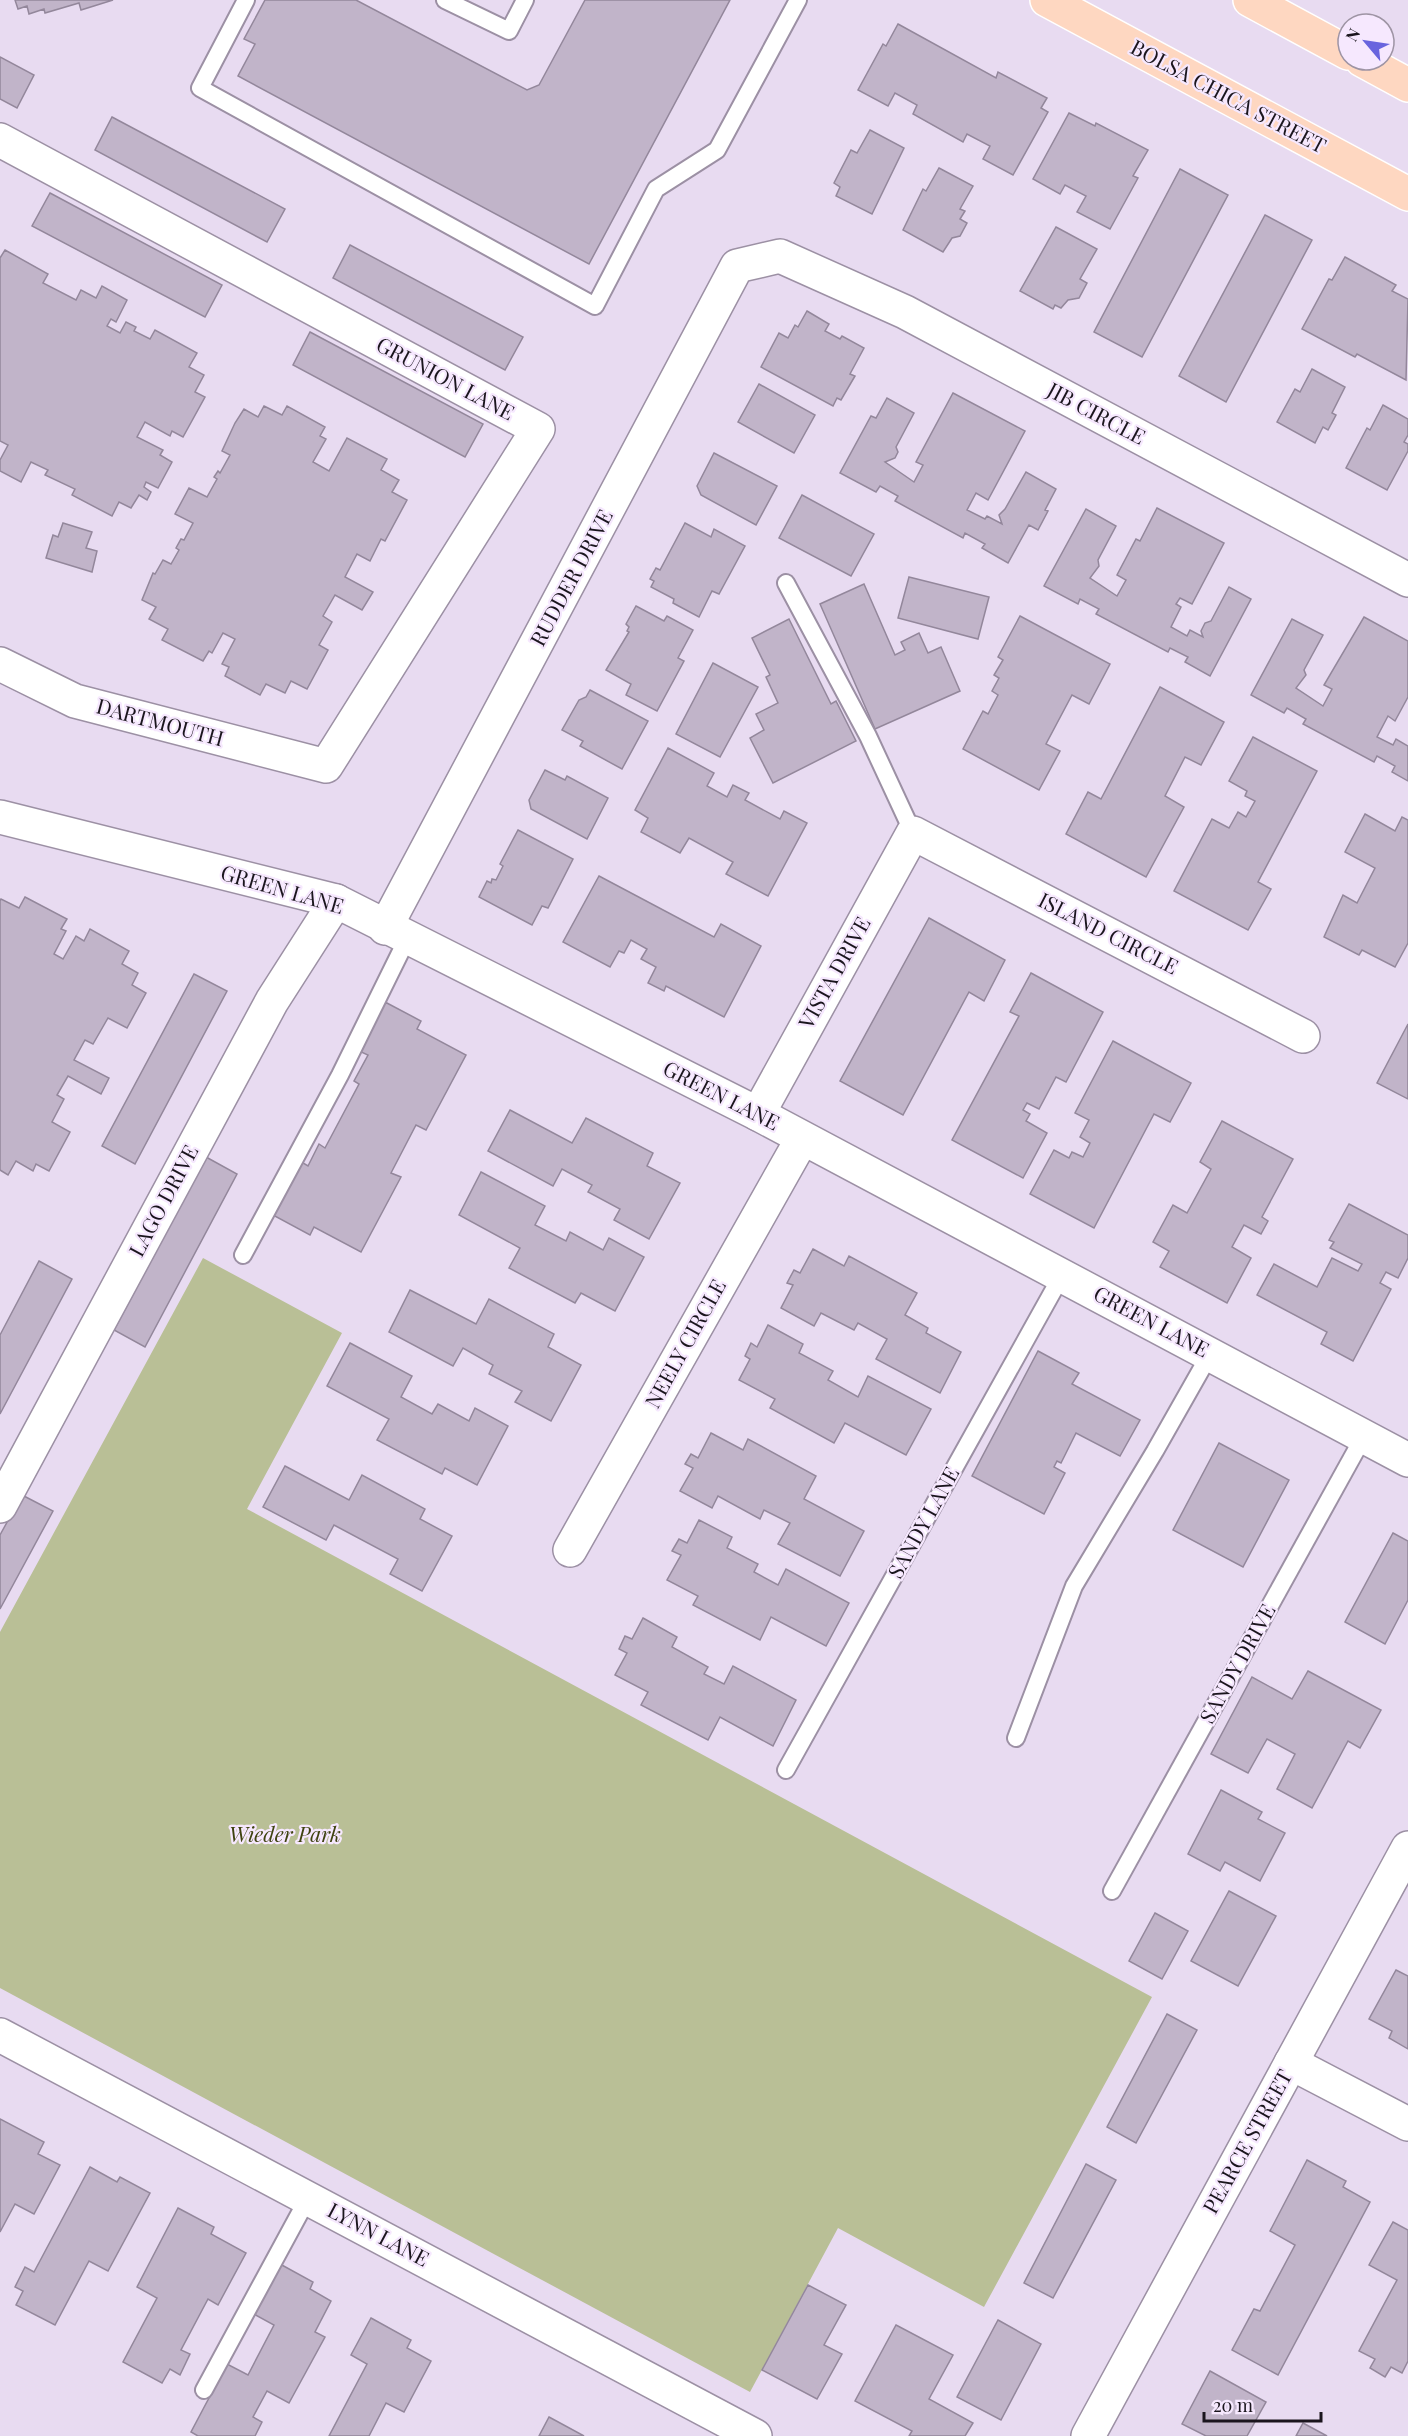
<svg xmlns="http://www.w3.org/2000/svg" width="1408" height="2436" viewBox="0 0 1408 2436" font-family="'Playfair Display',serif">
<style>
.green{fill:#b9bf96}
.building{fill:#c1b4c9;stroke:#93879b;stroke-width:1.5}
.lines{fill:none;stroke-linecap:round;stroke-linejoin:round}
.service-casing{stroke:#9c90a4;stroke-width:20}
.minor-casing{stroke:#9c90a4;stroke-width:36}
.tertiary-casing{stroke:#9c90a4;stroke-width:36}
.primary-casing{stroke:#fff;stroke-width:36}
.service{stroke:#fff;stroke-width:16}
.minor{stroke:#fff;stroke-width:33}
.tertiary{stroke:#fff;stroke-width:33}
.primary{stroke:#fed7c1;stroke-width:33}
.labels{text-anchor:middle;stroke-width:4.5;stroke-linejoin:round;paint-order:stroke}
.street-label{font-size:21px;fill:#1a151d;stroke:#f6e8fe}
.park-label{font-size:21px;font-style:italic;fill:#3e420f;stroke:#f6e8fe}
</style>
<rect width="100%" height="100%" fill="#e8dbf1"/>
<path class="green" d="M 203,1258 L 342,1333 L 247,1509 L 1152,1997 L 984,2307 L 838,2228 L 750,2392 L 0,1988 L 0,1632 Z"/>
<g class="building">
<path d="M 15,0 L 113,0 L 81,10 L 79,3 L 45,13 L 44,9 L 29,14 L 27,6 L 18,9 Z"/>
<path d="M 265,0 L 356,0 L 527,90 L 539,85 L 585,0 L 730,0 L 589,264 L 238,76 L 255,44 L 244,39 Z"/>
<path d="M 898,24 L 996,78 L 998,72 L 1047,98 L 1041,108 L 1048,112 L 1013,175 L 983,159 L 990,146 L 967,134 L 963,142 L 913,114 L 917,105 L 895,93 L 888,106 L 858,90 L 883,44 L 886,46 Z"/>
<path d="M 0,57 L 34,75 L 17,108 L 0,99 Z"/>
<path d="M 1069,113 L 1095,126 L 1096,123 L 1148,150 L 1133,176 L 1138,178 L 1110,229 L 1077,212 L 1086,196 L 1065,185 L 1060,194 L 1033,179 Z"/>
<path d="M 112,117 L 285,209 L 267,242 L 95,150 Z"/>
<path d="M 870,130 L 904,148 L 872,214 L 836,196 L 840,187 L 834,183 L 851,150 L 857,153 Z"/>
<path d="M 939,168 L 973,186 L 960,209 L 965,211 L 960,219 L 967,223 L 960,236 L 952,238 L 943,252 L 903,230 L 923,189 L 926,191 Z"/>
<path d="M 1180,169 L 1228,195 L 1142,357 L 1094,332 Z"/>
<path d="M 50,193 L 222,285 L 205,317 L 32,226 Z"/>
<path d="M 1265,215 L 1312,240 L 1226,402 L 1179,376 Z"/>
<path d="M 1056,227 L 1097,249 L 1080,279 L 1087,283 L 1079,298 L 1068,300 L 1061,308 L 1055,305 L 1053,309 L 1020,291 Z"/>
<path d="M 350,245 L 523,337 L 505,370 L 333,278 Z"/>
<path d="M 5,250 L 48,274 L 43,283 L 76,300 L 81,290 L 96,298 L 102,286 L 127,300 L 116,322 L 111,319 L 107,326 L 120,333 L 126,322 L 136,327 L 134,331 L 150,339 L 155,330 L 197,353 L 189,367 L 204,375 L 195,392 L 205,397 L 183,437 L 172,431 L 170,436 L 145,422 L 137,437 L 163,450 L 160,455 L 172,462 L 158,488 L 146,482 L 144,487 L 151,492 L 147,500 L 139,495 L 131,508 L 119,502 L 112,516 L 72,495 L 75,489 L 45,475 L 48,470 L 31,462 L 21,482 L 0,471 L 0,460 L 8,445 L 0,441 L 0,258 Z"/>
<path d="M 1345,257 L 1396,285 L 1392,291 L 1408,299 L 1406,380 L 1357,354 L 1355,357 L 1302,329 L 1329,279 L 1332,280 Z"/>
<path d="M 807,311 L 829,324 L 825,331 L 840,339 L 842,336 L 864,348 L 850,374 L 855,376 L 841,400 L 837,398 L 833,406 L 761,367 L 779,333 L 788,338 L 795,325 L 798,327 Z"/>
<path d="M 310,332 L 483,424 L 465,457 L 293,365 Z"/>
<path d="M 1312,369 L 1345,387 L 1332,413 L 1336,415 L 1328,430 L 1323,427 L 1315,443 L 1277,422 L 1295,389 L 1300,392 Z"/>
<path d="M 759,384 L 815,415 L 794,453 L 738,422 Z"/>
<path d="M 953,393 L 1025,431 L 988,500 L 976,493 L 967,510 L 985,519 L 987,516 L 1002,524 L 999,515 L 1005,509 L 1026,472 L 1056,489 L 1045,510 L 1048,511 L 1038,530 L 1029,525 L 1008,563 L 982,548 L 985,544 L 965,533 L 963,538 L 895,501 L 898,496 L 880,486 L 876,492 L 840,473 L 871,416 L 876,418 L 887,398 L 914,413 L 896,447 L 898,452 L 895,458 L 885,462 L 914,482 L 923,465 L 916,462 Z"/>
<path d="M 1383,405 L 1408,419 L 1408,435 L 1404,442 L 1408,444 L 1408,451 L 1387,490 L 1346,468 L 1367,428 L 1370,430 Z"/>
<path d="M 264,406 L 282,415 L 287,406 L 325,427 L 320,436 L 326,439 L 313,462 L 329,471 L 347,438 L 387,459 L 381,470 L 399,480 L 392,492 L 407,500 L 385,541 L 381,539 L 370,561 L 357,554 L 345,577 L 373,592 L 362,610 L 335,595 L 323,616 L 332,622 L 319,645 L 328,650 L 307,689 L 291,681 L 285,693 L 266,684 L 260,695 L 225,676 L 229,667 L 222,664 L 235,639 L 223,633 L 212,653 L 209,651 L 203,661 L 162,640 L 168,629 L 149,619 L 156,607 L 142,600 L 153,573 L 155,574 L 163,560 L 171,564 L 179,550 L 176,548 L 181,539 L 184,540 L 193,523 L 175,514 L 189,488 L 207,497 L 217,479 L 214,477 L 218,471 L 220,473 L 230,455 L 222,451 L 235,423 L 244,409 L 258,417 Z"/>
<path d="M 714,453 L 777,486 L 756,525 L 701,495 L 697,486 Z"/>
<path d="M 802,495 L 874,534 L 851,576 L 779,538 Z"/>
<path d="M 1157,508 L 1224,543 L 1192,604 L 1180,598 L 1176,604 L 1181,607 L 1171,627 L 1187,636 L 1190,630 L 1203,637 L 1201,631 L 1205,623 L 1211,621 L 1229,587 L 1251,599 L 1210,676 L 1185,662 L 1188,657 L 1170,648 L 1168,652 L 1096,614 L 1099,609 L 1080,599 L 1078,604 L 1044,586 L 1086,509 L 1116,526 L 1098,560 L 1099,566 L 1090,578 L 1117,596 L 1126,580 L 1117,575 L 1136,539 L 1140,541 Z"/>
<path d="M 63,523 L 92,532 L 86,548 L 97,551 L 92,572 L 46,558 L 53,535 L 58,537 Z"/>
<path d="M 685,523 L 711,537 L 714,529 L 745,546 L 719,594 L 712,591 L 699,617 L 673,603 L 674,599 L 651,587 L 654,581 L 650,579 L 656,568 L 660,570 Z"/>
<path d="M 909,577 L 989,597 L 978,639 L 898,618 Z"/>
<path d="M 864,584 L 895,655 L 905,650 L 901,642 L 919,633 L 928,653 L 941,647 L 960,691 L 875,729 L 820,604 Z"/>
<path d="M 636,606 L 664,621 L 667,616 L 693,630 L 678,658 L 684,661 L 657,711 L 626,695 L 631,684 L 606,670 L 629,632 L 627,631 L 629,627 L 626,624 Z"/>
<path d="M 1020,616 L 1110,664 L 1089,704 L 1072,695 L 1046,744 L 1060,751 L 1039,790 L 963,749 L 983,711 L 988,714 L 998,695 L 992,691 L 999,678 L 994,675 L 1003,660 L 998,657 Z"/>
<path d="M 1364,617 L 1408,641 L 1408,697 L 1395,721 L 1388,716 L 1377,737 L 1393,745 L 1396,739 L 1408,746 L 1408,781 L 1392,772 L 1395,766 L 1377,756 L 1374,762 L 1303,724 L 1306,719 L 1287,708 L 1284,713 L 1251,695 L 1292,619 L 1323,635 L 1304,670 L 1306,675 L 1296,688 L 1323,706 L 1332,689 L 1324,685 Z"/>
<path d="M 789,619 L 831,704 L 836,701 L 856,741 L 773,783 L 750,738 L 764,730 L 756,714 L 778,703 L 766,677 L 770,675 L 752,638 Z"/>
<path d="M 713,663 L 758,687 L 720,757 L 676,734 Z"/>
<path d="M 1160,687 L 1224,722 L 1201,765 L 1185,757 L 1165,796 L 1184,807 L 1146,877 L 1066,834 L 1088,792 L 1101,799 Z"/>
<path d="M 590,690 L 648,721 L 622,769 L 580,746 L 583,741 L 562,730 L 579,700 L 586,697 Z"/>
<path d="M 1253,737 L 1317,771 L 1258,882 L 1271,889 L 1248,930 L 1174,891 L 1212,819 L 1229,828 L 1238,812 L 1246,817 L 1255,801 L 1245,796 L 1247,791 L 1229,781 Z"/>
<path d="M 668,748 L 714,773 L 707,786 L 727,797 L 733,785 L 749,793 L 745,800 L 780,819 L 784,811 L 807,823 L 768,896 L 726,874 L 733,862 L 689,838 L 680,853 L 641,832 L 648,818 L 635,810 Z"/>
<path d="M 545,770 L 565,780 L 567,776 L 608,798 L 587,839 L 531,809 L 529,800 Z"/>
<path d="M 1365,814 L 1395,831 L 1402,817 L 1408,820 L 1408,943 L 1395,967 L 1362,950 L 1359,955 L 1324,937 L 1343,895 L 1357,903 L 1375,868 L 1345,852 Z"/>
<path d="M 518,830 L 573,859 L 548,908 L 542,906 L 532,925 L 479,897 L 487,881 L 491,883 L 492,879 L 496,880 L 503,866 L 500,864 Z"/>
<path d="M 599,876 L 714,937 L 721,924 L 761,946 L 724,1017 L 666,986 L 664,991 L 648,983 L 656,967 L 641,959 L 647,949 L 631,940 L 624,953 L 619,951 L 610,967 L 563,942 Z"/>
<path d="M 25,897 L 67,919 L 61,929 L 66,931 L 54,954 L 63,959 L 76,936 L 84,941 L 90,929 L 129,951 L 122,964 L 138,973 L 132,985 L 146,993 L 127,1028 L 108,1018 L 93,1044 L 85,1040 L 74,1060 L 109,1078 L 101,1094 L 68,1076 L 57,1095 L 64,1099 L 52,1122 L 70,1132 L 49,1171 L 36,1164 L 33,1171 L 16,1161 L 8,1175 L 0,1170 L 0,901 L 1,899 L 19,908 Z"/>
<path d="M 929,918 L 1005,960 L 984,1001 L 969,992 L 903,1115 L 840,1081 Z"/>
<path d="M 1031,973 L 1103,1012 L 1066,1082 L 1056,1077 L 1039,1109 L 1027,1103 L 1023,1110 L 1030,1114 L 1026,1121 L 1047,1133 L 1023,1178 L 952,1140 L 1019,1016 L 1010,1012 Z"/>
<path d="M 194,974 L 227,991 L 135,1164 L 102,1146 Z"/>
<path d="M 385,1002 L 421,1021 L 417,1029 L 466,1055 L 426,1130 L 416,1125 L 391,1173 L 401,1177 L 361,1252 L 314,1227 L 310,1235 L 271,1214 L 300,1161 L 308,1166 L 319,1144 L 325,1148 L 359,1084 L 354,1081 L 368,1055 L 359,1051 Z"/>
<path d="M 1408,1024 L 1408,1099 L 1377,1083 Z"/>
<path d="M 1113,1041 L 1191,1083 L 1170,1122 L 1154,1114 L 1094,1228 L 1030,1194 L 1054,1150 L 1069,1158 L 1072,1152 L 1083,1157 L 1090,1143 L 1080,1137 L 1089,1120 L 1075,1113 Z"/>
<path d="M 510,1110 L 572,1143 L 586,1118 L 653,1153 L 647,1166 L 680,1183 L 649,1239 L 614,1220 L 620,1209 L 588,1192 L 592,1185 L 562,1169 L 553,1186 L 488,1151 Z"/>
<path d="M 1222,1121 L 1293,1159 L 1262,1217 L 1268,1221 L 1261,1234 L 1244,1225 L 1232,1247 L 1251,1258 L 1227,1303 L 1160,1267 L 1169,1251 L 1153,1242 L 1173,1205 L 1187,1213 L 1211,1169 L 1200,1162 Z"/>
<path d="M 206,1157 L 237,1174 L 145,1347 L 114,1330 Z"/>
<path d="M 481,1172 L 545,1206 L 535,1225 L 566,1241 L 570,1232 L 603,1250 L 609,1238 L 644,1257 L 615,1311 L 581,1293 L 575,1303 L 509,1268 L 520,1248 L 459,1215 Z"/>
<path d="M 1349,1204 L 1408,1235 L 1408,1258 L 1398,1278 L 1386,1272 L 1380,1283 L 1391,1289 L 1353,1361 L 1321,1344 L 1327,1332 L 1257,1295 L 1274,1264 L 1317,1287 L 1332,1258 L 1358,1271 L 1362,1264 L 1330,1248 L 1334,1242 L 1329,1240 Z"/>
<path d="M 813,1249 L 844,1266 L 849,1256 L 917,1293 L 905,1315 L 928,1328 L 926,1333 L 961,1352 L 940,1393 L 876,1359 L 887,1339 L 858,1323 L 854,1330 L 821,1313 L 814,1326 L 781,1308 L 793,1285 L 787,1283 L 794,1270 L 800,1273 Z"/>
<path d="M 39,1261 L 72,1279 L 0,1414 L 0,1335 Z"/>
<path d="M 410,1290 L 476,1324 L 489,1299 L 554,1334 L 548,1347 L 581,1365 L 551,1421 L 515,1402 L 522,1391 L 489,1374 L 493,1365 L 463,1348 L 453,1366 L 389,1332 Z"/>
<path d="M 768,1325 L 803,1344 L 799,1353 L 833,1371 L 828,1380 L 858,1397 L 868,1376 L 931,1409 L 906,1455 L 845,1423 L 834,1443 L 770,1408 L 775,1399 L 739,1380 L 750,1359 L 745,1356 L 751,1343 L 757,1347 Z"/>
<path d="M 350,1343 L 412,1376 L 401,1397 L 432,1414 L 438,1404 L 469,1421 L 475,1408 L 508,1426 L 477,1485 L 445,1468 L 442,1474 L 377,1440 L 389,1419 L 327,1386 Z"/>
<path d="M 1038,1351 L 1079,1373 L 1072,1384 L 1140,1420 L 1120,1456 L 1076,1433 L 1061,1463 L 1057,1461 L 1054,1467 L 1065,1473 L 1044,1514 L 972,1476 Z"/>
<path d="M 711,1433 L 743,1450 L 748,1439 L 816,1476 L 804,1499 L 864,1531 L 840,1576 L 778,1544 L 790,1523 L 764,1510 L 760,1519 L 718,1496 L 712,1508 L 680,1491 L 693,1468 L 685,1464 L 691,1454 L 698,1458 Z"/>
<path d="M 1219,1443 L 1289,1480 L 1243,1567 L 1173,1530 Z"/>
<path d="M 285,1466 L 349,1500 L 362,1475 L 425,1509 L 420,1519 L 452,1536 L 422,1591 L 390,1574 L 398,1559 L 334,1525 L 326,1540 L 263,1507 Z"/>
<path d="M 22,1495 L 53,1511 L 0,1609 L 0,1535 Z"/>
<path d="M 699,1520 L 732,1537 L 727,1548 L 758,1564 L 754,1572 L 778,1585 L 786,1569 L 849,1603 L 826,1646 L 771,1617 L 760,1640 L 693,1605 L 698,1596 L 667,1580 L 681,1555 L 672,1551 L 679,1539 L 687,1543 Z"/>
<path d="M 1393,1533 L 1408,1541 L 1408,1600 L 1385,1644 L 1345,1622 Z"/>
<path d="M 643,1618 L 677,1637 L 672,1647 L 708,1667 L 704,1674 L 724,1684 L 733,1666 L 796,1700 L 773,1746 L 720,1717 L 708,1740 L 641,1705 L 648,1692 L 615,1675 L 627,1653 L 619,1649 L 625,1636 L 632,1639 Z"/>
<path d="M 1308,1671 L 1381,1710 L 1360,1748 L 1348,1741 L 1312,1808 L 1277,1789 L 1295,1754 L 1267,1739 L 1248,1773 L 1211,1754 L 1252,1677 L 1292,1699 Z"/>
<path d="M 1221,1790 L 1262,1812 L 1258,1819 L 1285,1833 L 1260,1881 L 1225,1862 L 1220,1871 L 1188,1854 Z"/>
<path d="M 1229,1891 L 1276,1916 L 1238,1986 L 1191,1961 Z"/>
<path d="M 1155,1913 L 1188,1931 L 1162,1979 L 1129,1961 Z"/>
<path d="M 1396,1970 L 1408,1976 L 1408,2049 L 1389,2038 L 1392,2031 L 1369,2019 Z"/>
<path d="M 1167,2014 L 1197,2030 L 1136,2143 L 1107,2127 Z"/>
<path d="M 0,2119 L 44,2142 L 38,2154 L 60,2165 L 34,2214 L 15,2204 L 0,2232 Z"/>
<path d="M 1307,2160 L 1346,2181 L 1343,2187 L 1370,2202 L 1278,2375 L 1232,2350 L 1254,2309 L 1260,2311 L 1295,2245 L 1270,2231 Z"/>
<path d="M 1086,2164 L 1116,2180 L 1053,2298 L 1024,2283 Z"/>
<path d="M 90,2167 L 117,2182 L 120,2177 L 150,2193 L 108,2271 L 89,2261 L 55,2325 L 16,2305 L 23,2291 L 15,2287 L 25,2267 L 34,2272 Z"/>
<path d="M 178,2208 L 214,2227 L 211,2234 L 246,2253 L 218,2305 L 208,2299 L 181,2350 L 190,2354 L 180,2375 L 170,2369 L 162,2383 L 123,2362 L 157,2298 L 137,2287 Z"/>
<path d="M 1393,2222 L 1408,2230 L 1408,2361 L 1402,2373 L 1391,2367 L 1385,2377 L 1370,2368 L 1375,2359 L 1359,2351 L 1397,2280 L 1369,2265 Z"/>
<path d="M 280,2264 L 313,2282 L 310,2289 L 331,2301 L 315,2332 L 325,2337 L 289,2403 L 267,2391 L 253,2417 L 262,2422 L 255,2436 L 198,2436 L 191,2432 L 227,2364 L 248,2375 L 274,2325 L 252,2313 Z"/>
<path d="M 808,2285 L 846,2305 L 824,2345 L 842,2354 L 817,2399 L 762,2370 Z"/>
<path d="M 371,2318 L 411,2340 L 407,2348 L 431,2361 L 404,2412 L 386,2403 L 369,2436 L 329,2436 L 367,2364 L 351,2355 Z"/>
<path d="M 998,2320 L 1041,2344 L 1001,2420 L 957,2397 Z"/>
<path d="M 896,2325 L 953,2355 L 929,2399 L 973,2423 L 965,2436 L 909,2436 L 912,2431 L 855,2401 Z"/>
<path d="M 1210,2371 L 1266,2402 L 1247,2436 L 1206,2436 L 1182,2424 Z"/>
<path d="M 549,2417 L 584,2436 L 539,2436 Z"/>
<path d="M 1303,2423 L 1327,2436 L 1296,2436 Z"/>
</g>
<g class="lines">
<defs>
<g id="service">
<path d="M 246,0 L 200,88 L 595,306 L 656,189 L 717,150 L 798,0"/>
<path d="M 445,0 L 509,31 L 525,0"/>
<path d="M 786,583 L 868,736 L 913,833"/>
<path d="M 243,1255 L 340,1075 L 407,939"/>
<path d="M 1016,1738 L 1074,1586 L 1155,1451 L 1210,1354"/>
<path d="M 786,1770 L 1062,1275"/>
<path d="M 1112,1891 L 1364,1436"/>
<path d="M 204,2390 L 308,2198"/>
</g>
<g id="minor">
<path d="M 0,140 L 538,429 L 326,766 L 75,701 L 0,664"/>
<path d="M 0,817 L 336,901 L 758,1114 L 1408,1460"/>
<path d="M 385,928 L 737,266 L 780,256 L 905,312 L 1408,580"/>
<path d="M 758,1114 L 913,833 L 1303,1036"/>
<path d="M 0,1506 L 272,1001 L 336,901"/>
<path d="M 570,1550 L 802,1139"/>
<path d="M 0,2035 L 755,2436"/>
<path d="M 1291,2063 L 1408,2124"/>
</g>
<path id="tertiary" d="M 1088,2436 L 1408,1848"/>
<g id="primary">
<path d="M 1047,0 L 1408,194"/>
<path d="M 1250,0 L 1348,53"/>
<path d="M 1362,60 L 1408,85"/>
</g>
</defs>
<use href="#service" class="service-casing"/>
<use href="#minor" class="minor-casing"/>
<use href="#tertiary" class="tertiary-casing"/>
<use href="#primary" class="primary-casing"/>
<use href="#service" class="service"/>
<use href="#minor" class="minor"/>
<use href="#tertiary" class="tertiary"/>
<use href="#primary" class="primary"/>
</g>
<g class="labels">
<g class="street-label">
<text transform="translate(1228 97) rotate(28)" y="7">BOLSA CHICA STREET</text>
<text transform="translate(445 379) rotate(28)" y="7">GRUNION LANE</text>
<text transform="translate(1096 414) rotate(28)" y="7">JIB CIRCLE</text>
<text transform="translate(572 578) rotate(-62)" y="7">RUDDER DRIVE</text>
<text transform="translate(160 723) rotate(15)" y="7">DARTMOUTH</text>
<text transform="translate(282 890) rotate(16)" y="7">GREEN LANE</text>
<text transform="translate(1108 934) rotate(27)" y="7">ISLAND CIRCLE</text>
<text transform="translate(835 973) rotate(-61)" y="7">VISTA DRIVE</text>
<text transform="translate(721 1096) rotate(27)" y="7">GREEN LANE</text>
<text transform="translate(164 1201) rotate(-62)" y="7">LAGO DRIVE</text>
<text transform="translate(1151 1322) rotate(28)" y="7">GREEN LANE</text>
<text transform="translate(686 1344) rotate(-61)" y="7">NEELY CIRCLE</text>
<text transform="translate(924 1523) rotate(-61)" y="7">SANDY LANE</text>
<text transform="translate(1238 1664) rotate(-61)" y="7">SANDY DRIVE</text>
<text transform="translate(1248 2142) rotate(-61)" y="7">PEARCE STREET</text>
<text transform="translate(378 2235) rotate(28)" y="7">LYNN LANE</text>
</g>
<g class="park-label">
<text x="285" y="1842">Wieder Park</text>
</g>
</g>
<g transform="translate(1366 42) rotate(299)"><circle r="28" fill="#f6e8fe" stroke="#9e94a4" stroke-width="1.5"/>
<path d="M0-4.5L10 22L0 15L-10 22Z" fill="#6964de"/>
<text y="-9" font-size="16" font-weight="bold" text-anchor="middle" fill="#1a151d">N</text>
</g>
<path d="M1204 2412v9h117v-9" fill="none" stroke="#1a151d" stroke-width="3"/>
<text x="1213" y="2412" font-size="18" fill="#1a151d" stroke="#f6e8fe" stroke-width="4.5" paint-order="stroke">20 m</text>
</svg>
